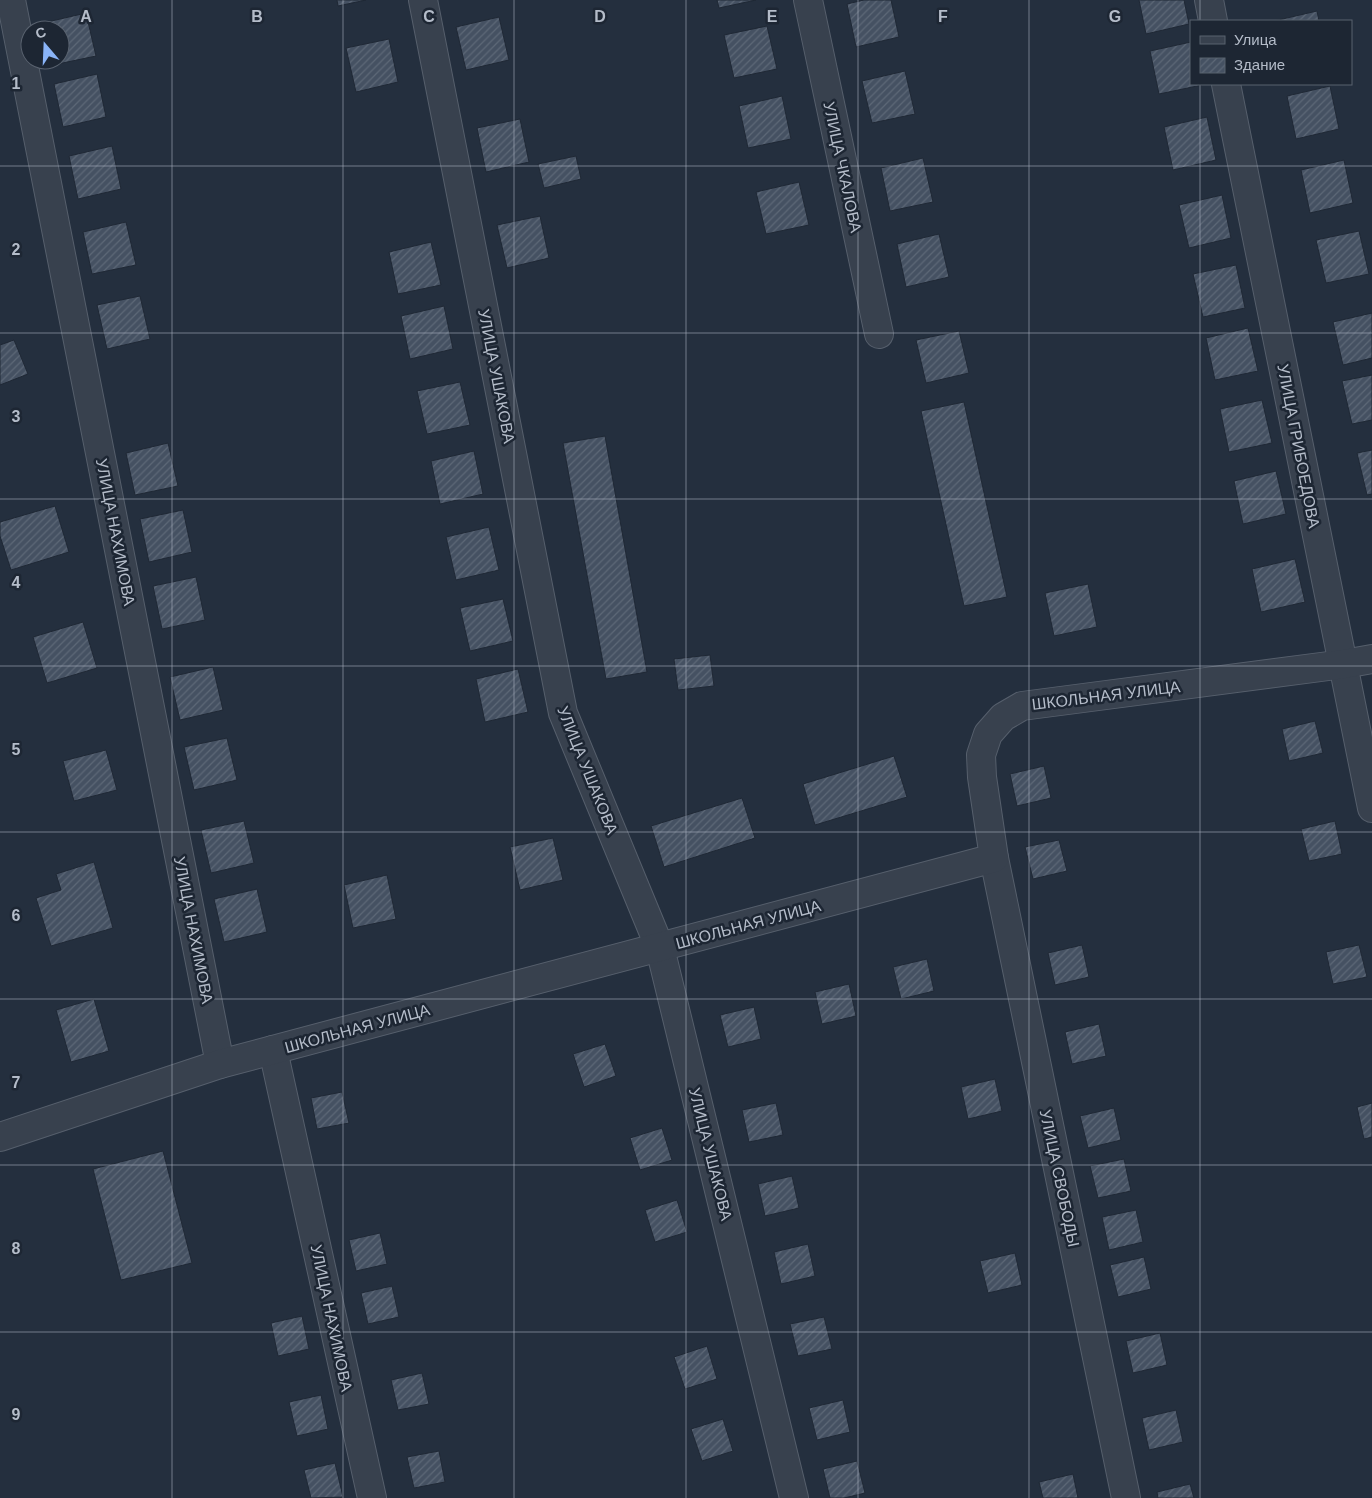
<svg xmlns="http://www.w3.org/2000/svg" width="1372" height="1498" viewBox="0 0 1372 1498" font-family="Helvetica,sans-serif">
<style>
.building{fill:url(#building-hatch);stroke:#1f2835}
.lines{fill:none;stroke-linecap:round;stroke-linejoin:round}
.minor-casing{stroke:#565f6c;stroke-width:30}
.minor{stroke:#38414e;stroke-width:28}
.grid{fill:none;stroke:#b4bcc9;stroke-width:1;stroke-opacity:0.55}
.labels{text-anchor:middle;stroke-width:5;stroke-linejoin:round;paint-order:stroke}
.street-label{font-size:16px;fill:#b4bcc9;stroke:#1d2633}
.grid-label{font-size:16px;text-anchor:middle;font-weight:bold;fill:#b4bcc9;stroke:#1d2633;stroke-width:5;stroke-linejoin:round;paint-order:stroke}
</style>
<defs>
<pattern id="building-hatch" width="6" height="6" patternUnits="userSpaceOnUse" patternTransform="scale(1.25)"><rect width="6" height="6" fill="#455162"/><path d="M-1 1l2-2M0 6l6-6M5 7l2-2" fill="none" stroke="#5d6877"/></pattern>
</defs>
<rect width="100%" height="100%" fill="#242f3e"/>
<g class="building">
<path d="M 337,0 L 366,0 L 338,6 Z"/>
<path d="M 717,0 L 756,0 L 719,8 Z"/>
<path d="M 864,0 L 891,0 L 899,37 L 856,47 L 847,4 Z"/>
<path d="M 1139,0 L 1184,0 L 1189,24 L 1146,34 Z"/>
<path d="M 1317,11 L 1319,21 L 1274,21 Z"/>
<path d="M 86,13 L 96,56 L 53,65 L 52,60 L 60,60 L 60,30 L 45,30 L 43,23 Z"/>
<path d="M 499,17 L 509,60 L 466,70 L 456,27 Z"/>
<path d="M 767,26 L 777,69 L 734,78 L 724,35 Z"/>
<path d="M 389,39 L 398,82 L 356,92 L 346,48 Z"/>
<path d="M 1191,42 L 1191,84 L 1202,85 L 1159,94 L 1150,51 Z"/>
<path d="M 905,71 L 915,114 L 872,123 L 862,81 Z"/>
<path d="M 97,74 L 106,117 L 63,127 L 54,84 Z"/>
<path d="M 1330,86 L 1339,129 L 1296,139 L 1287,96 Z"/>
<path d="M 782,96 L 791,139 L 748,148 L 739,106 Z"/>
<path d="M 1207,117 L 1216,160 L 1173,170 L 1164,127 Z"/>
<path d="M 520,119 L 529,162 L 486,172 L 477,128 Z"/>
<path d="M 112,146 L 121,189 L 78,199 L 69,156 Z"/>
<path d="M 576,156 L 581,179 L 544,188 L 538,164 Z"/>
<path d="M 923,158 L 933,202 L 890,211 L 881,168 Z"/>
<path d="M 1344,160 L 1353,203 L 1310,213 L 1301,170 Z"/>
<path d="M 799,182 L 809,225 L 766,234 L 756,192 Z"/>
<path d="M 1222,195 L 1231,238 L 1189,248 L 1179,205 Z"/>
<path d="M 540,216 L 549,258 L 507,268 L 497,225 Z"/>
<path d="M 126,222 L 136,265 L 92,274 L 83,232 Z"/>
<path d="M 1359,231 L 1369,274 L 1326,283 L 1316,240 Z"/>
<path d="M 939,234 L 949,277 L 906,287 L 897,244 Z"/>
<path d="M 431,242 L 441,285 L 398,294 L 389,252 Z"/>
<path d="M 1236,265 L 1245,308 L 1203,317 L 1193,274 Z"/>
<path d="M 140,296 L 150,339 L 107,349 L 97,305 Z"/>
<path d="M 444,306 L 453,349 L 410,359 L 401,316 Z"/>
<path d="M 1372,313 L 1372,358 L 1343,365 L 1333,322 Z"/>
<path d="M 1248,328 L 1258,371 L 1215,380 L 1206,338 Z"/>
<path d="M 959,331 L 969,373 L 926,383 L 916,340 Z"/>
<path d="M 14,340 L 28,374 L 0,385 L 0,345 Z"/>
<path d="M 1372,375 L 1372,420 L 1352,424 L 1342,381 Z"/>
<path d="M 460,382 L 470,425 L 427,434 L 417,391 Z"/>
<path d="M 1262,400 L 1272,443 L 1229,452 L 1220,409 Z"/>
<path d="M 964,402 L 1007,597 L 964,606 L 921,411 Z"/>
<path d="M 605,436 L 647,672 L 606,679 L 563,443 Z"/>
<path d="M 168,443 L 178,486 L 135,495 L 126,453 Z"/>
<path d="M 1372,450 L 1372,494 L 1367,495 L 1357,453 Z"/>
<path d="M 474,451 L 483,494 L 440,504 L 431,461 Z"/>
<path d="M 1276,471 L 1286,514 L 1243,524 L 1234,481 Z"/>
<path d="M 55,506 L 69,552 L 11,570 L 0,536 L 0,522 Z"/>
<path d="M 183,510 L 192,552 L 149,562 L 140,519 Z"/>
<path d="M 489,527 L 499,570 L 456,580 L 446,537 Z"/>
<path d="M 1295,559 L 1305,602 L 1261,612 L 1252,569 Z"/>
<path d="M 196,577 L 205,620 L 162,629 L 153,586 Z"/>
<path d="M 1088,584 L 1097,627 L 1054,636 L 1045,593 Z"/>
<path d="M 503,599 L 513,641 L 470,651 L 460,608 Z"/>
<path d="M 83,622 L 97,668 L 47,683 L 33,637 Z"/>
<path d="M 710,655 L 714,686 L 678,690 L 674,659 Z"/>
<path d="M 213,667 L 223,710 L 180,720 L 170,677 Z"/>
<path d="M 518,669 L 528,712 L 485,722 L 476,679 Z"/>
<path d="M 1315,721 L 1323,753 L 1289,761 L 1282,729 Z"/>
<path d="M 227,738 L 237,780 L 194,790 L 184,747 Z"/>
<path d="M 106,750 L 117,790 L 74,801 L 63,761 Z"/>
<path d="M 894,756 L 907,797 L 815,825 L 803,784 Z"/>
<path d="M 1044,766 L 1051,798 L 1017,806 L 1010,774 Z"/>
<path d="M 742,798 L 755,838 L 664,867 L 651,826 Z"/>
<path d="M 244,821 L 254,863 L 211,873 L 201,830 Z"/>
<path d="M 1335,821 L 1342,854 L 1309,861 L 1301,829 Z"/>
<path d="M 553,838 L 563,880 L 520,890 L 510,847 Z"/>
<path d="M 1059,840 L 1067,871 L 1033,879 L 1025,847 Z"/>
<path d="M 94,862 L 113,928 L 51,946 L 36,898 L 61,890 L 56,874 Z"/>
<path d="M 387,875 L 396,919 L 353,928 L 344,885 Z"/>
<path d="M 257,889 L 267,932 L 224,942 L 214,899 Z"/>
<path d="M 1082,945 L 1089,977 L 1055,985 L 1048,953 Z"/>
<path d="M 1359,945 L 1367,977 L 1333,984 L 1326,952 Z"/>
<path d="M 927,959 L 934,991 L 901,999 L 893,967 Z"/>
<path d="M 849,984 L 856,1016 L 822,1024 L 815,992 Z"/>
<path d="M 94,999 L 109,1051 L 71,1062 L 56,1010 Z"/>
<path d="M 754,1007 L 761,1039 L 728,1047 L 720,1015 Z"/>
<path d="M 1099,1024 L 1106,1056 L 1072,1064 L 1065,1032 Z"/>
<path d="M 605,1044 L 616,1076 L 584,1087 L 573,1054 Z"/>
<path d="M 995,1079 L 1002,1111 L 968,1119 L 961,1087 Z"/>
<path d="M 342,1092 L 349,1123 L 317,1129 L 311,1098 Z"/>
<path d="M 776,1103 L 783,1135 L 749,1142 L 742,1110 Z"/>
<path d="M 1372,1103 L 1372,1137 L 1364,1139 L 1357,1107 Z"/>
<path d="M 1114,1108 L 1121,1140 L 1088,1148 L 1080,1116 Z"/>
<path d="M 662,1128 L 672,1160 L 640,1170 L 630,1138 Z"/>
<path d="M 163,1151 L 192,1263 L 121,1280 L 93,1169 Z"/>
<path d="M 1124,1159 L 1131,1191 L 1098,1198 L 1090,1166 Z"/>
<path d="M 792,1176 L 799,1208 L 765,1216 L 758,1184 Z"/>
<path d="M 677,1200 L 687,1232 L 655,1242 L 645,1210 Z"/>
<path d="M 1136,1210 L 1143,1242 L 1109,1250 L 1102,1217 Z"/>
<path d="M 380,1233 L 387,1264 L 356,1271 L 349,1240 Z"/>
<path d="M 808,1244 L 815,1276 L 781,1284 L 774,1252 Z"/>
<path d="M 1015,1253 L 1022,1285 L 988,1293 L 980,1261 Z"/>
<path d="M 1144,1257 L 1151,1289 L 1118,1297 L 1110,1265 Z"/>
<path d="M 392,1286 L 399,1317 L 368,1324 L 361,1293 Z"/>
<path d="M 302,1316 L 309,1349 L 278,1356 L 271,1323 Z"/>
<path d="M 824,1317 L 832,1349 L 798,1356 L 790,1324 Z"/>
<path d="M 1160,1333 L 1167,1365 L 1133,1373 L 1126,1341 Z"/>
<path d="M 707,1346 L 717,1379 L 685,1389 L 674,1357 Z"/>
<path d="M 422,1373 L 429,1404 L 398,1410 L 391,1380 Z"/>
<path d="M 321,1395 L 328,1429 L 297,1436 L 289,1402 Z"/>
<path d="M 843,1400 L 850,1432 L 817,1440 L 809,1408 Z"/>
<path d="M 1176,1410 L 1183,1442 L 1149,1450 L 1142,1418 Z"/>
<path d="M 723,1419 L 733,1451 L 702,1461 L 691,1429 Z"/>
<path d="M 439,1451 L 445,1482 L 414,1488 L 407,1457 Z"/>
<path d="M 857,1461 L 865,1493 L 844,1498 L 830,1498 L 823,1469 Z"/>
<path d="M 335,1463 L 343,1497 L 311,1498 L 304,1470 Z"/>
<path d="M 1073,1474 L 1078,1498 L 1043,1498 L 1039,1482 Z"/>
<path d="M 1190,1484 L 1194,1498 L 1158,1498 L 1157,1492 Z"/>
</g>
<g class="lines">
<defs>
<g id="minor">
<path d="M 11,0 L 220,1064"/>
<path d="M 423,0 L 563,713 L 660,948 L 794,1498"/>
<path d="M 808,0 L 879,334"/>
<path d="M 1209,0 L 1213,21"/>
<path d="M 1226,84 L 1372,808"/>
<path d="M 994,858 L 1126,1498"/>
<path d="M 273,1050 L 372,1498"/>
<path d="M 0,1137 L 220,1064 L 994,858 L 982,777 L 981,755 L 988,734 L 1003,717 L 1022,706 L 1344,664 L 1372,659"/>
</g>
</defs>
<use href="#minor" class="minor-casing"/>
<use href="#minor" class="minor"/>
</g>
<path class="grid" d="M 172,0 L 172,1498M 343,0 L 343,1498M 514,0 L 514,1498M 686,0 L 686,1498M 858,0 L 858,1498M 1029,0 L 1029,1498M 1200,0 L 1200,21M 1200,84 L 1200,1498M 0,166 L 1372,166M 0,333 L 1372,333M 0,499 L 1372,499M 0,666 L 1372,666M 0,832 L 1372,832M 0,999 L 1372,999M 0,1165 L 1372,1165M 0,1332 L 1372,1332"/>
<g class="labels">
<g class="street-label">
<text transform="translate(843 167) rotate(78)" y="6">УЛИЦА ЧКАЛОВА</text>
<text transform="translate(497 376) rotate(79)" y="6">УЛИЦА УШАКОВА</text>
<text transform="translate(1299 446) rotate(79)" y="6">УЛИЦА ГРИБОЕДОВА</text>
<text transform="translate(116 532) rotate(79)" y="6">УЛИЦА НАХИМОВА</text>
<text transform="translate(1106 695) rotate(-7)" y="6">ШКОЛЬНАЯ УЛИЦА</text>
<text transform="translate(588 770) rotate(68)" y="6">УЛИЦА УШАКОВА</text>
<text transform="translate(748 924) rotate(-15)" y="6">ШКОЛЬНАЯ УЛИЦА</text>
<text transform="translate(194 930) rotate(79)" y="6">УЛИЦА НАХИМОВА</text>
<text transform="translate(357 1028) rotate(-15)" y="6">ШКОЛЬНАЯ УЛИЦА</text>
<text transform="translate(711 1154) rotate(76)" y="6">УЛИЦА УШАКОВА</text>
<text transform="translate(1060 1178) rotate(78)" y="6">УЛИЦА СВОБОДЫ</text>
<text transform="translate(332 1318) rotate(78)" y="6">УЛИЦА НАХИМОВА</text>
</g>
</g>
<g class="grid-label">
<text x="86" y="22">A</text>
<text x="257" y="22">B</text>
<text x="429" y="22">C</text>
<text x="600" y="22">D</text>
<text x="772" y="22">E</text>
<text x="943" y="22">F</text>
<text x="1115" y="22">G</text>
<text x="16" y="89">1</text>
<text x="16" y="255">2</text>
<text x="16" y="422">3</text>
<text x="16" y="588">4</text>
<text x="16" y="755">5</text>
<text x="16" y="921">6</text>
<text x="16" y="1088">7</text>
<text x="16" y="1254">8</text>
<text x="16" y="1420">9</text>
</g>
<rect x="1190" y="20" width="162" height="65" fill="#1d2633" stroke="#59626f"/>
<rect x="1200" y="36" width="25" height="8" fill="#38414e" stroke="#59626f"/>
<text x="1234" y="45" font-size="15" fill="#b4bcc9">Улица</text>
<rect x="1200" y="58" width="25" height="15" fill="url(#building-hatch)" stroke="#59626f"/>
<text x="1234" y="70" font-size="15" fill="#b4bcc9">Здание</text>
<g transform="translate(45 45) rotate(341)"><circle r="24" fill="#1d2633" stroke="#59626f"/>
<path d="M0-4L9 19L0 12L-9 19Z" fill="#8ab4f8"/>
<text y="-8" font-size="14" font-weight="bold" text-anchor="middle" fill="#b4bcc9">С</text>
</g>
</svg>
